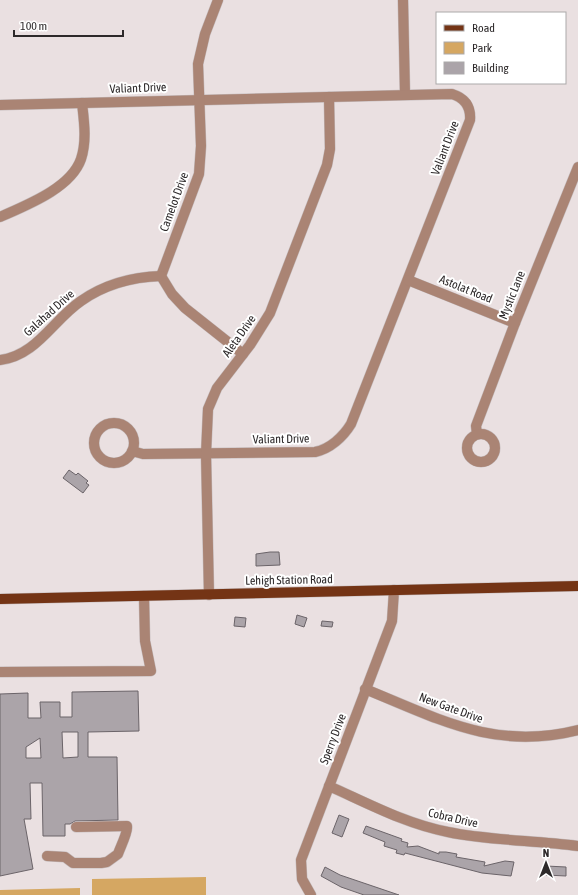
<svg xmlns="http://www.w3.org/2000/svg" width="578" height="895" viewBox="0 0 578 895" font-family="'Asap Condensed',sans-serif">
<style>
.green{fill:#d5a762}
.building{fill:#aba4a9;stroke:#6b6469;fill-rule:evenodd}
.lines{fill:none;stroke-linecap:round;stroke-linejoin:round}
.minor-casing{stroke:#c4bbbc;stroke-width:11}
.major-casing{stroke:#c4bbbc;stroke-width:11}
.minor{stroke:#aa8474;stroke-width:10}
.major{stroke:#743415;stroke-width:10}
.labels{text-anchor:middle;stroke-width:4;stroke-linejoin:round;paint-order:stroke}
.street-label{font-size:12px;fill:#2d292a;stroke:#fff}
</style>
<rect width="100%" height="100%" fill="#eae0e1"/>
<g class="green">
<path d="M 206,877 L 206,895 L 92,895 L 92,879 Z"/>
<path d="M 80,888 L 80,895 L 0,895 L 0,890 Z"/>
</g>
<g class="building">
<path d="M 69,470 L 76,475 L 78,473 L 88,481 L 86,483 L 89,485 L 83,493 L 63,478 Z"/>
<path d="M 270,552 L 279,552 L 280,565 L 256,566 L 256,554 Z"/>
<path d="M 297,615 L 307,618 L 304,627 L 295,624 Z"/>
<path d="M 235,617 L 246,618 L 245,627 L 234,626 Z"/>
<path d="M 322,621 L 333,622 L 332,627 L 321,626 Z"/>
<path d="M 138,691 L 139,731 L 88,732 L 88,757 L 117,757 L 118,820 L 75,821 L 70,824 L 65,824 L 65,836 L 43,836 L 42,783 L 30,783 L 31,819 L 24,819 L 33,869 L 0,876 L 0,694 L 28,693 L 28,718 L 41,718 L 40,702 L 60,702 L 60,717 L 72,717 L 72,692 ZM 62,732 L 78,732 L 78,757 L 63,758 ZM 40,738 L 41,758 L 26,758 L 26,747 Z"/>
<path d="M 339,815 L 349,819 L 342,837 L 332,833 Z"/>
<path d="M 366,826 L 402,839 L 401,841 L 408,843 L 407,847 L 418,846 L 439,854 L 439,852 L 446,852 L 457,854 L 456,857 L 485,862 L 484,866 L 505,861 L 514,862 L 511,876 L 482,873 L 405,853 L 404,855 L 396,853 L 397,850 L 384,846 L 385,842 L 363,833 Z"/>
<path d="M 546,866 L 566,867 L 566,876 L 546,875 Z"/>
<path d="M 325,867 L 340,875 L 399,895 L 364,895 L 341,887 L 321,876 Z"/>
</g>
<g class="lines">
<defs>
<g id="minor">
<path d="M 403,0 L 405,94"/>
<path d="M 0,105 L 452,94 C 465,98 471,107 470,120 L 351,424 C 343,437 330,449 315,452 L 143,454 L 132,451"/>
<path d="M 0,217 C 27,205 71,188 81,159 C 87,141 84,121 82,103"/>
<path d="M 161,276 L 199,174 L 201,146 L 198,64 L 205,34 L 218,0"/>
<path d="M 161,276 L 172,294 L 185,308 L 243,354"/>
<path d="M 408,280 L 515,323"/>
<path d="M 0,360 C 36,356 53,320 81,301 C 105,284 132,277 161,276"/>
<circle cx="114" cy="443" r="20"/>
<path d="M 477,434 L 476,426 L 515,323 L 578,167"/>
<circle cx="481" cy="448" r="14"/>
<path d="M 209,595 L 206,454 L 208,409 L 217,388 L 250,345 L 270,313 L 327,165 L 330,149 L 329,97"/>
<path d="M 0,672 L 151,671 L 145,641 L 144,596"/>
<path d="M 365,689 C 439,719 495,751 578,730"/>
<path d="M 329,786 C 367,803 406,824 448,832 C 491,841 535,840 578,846"/>
<path d="M 76,827 L 127,826"/>
<path d="M 47,856 L 65,857 L 73,863 L 101,863 L 107,862 L 118,854 C 120,848 127,834 127,828"/>
<path d="M 311,895 L 302,879 L 301,860 L 392,621 L 394,590"/>
</g>
<path id="major" d="M 0,599 L 578,586"/>
</defs>
<use href="#minor" class="minor-casing"/>
<use href="#major" class="major-casing"/>
<use href="#minor" class="minor"/>
<use href="#major" class="major"/>
</g>
<g class="labels">
<g class="street-label">
<text transform="translate(138 88) rotate(-2)" y="4">Valiant Drive</text>
<text transform="translate(445 148) rotate(-69)" y="4">Valiant Drive</text>
<text transform="translate(174 202) rotate(-70)" y="4">Camelot Drive</text>
<text transform="translate(466 289) rotate(22)" y="4">Astolat Road</text>
<text transform="translate(512 295) rotate(-68)" y="4">Mystic Lane</text>
<text transform="translate(49 313) rotate(-42)" y="4">Galahad Drive</text>
<text transform="translate(239 336) rotate(-55)" y="4">Aleta Drive</text>
<text transform="translate(281 439) rotate(-1)" y="4">Valiant Drive</text>
<text transform="translate(289 580) rotate(-1)" y="4">Lehigh Station Road</text>
<text transform="translate(451 708) rotate(20)" y="4">New Gate Drive</text>
<text transform="translate(333 739) rotate(-69)" y="4">Sperry Drive</text>
<text transform="translate(453 818) rotate(13)" y="4">Cobra Drive</text>
</g>
</g>
<rect x="436" y="12" width="130" height="72" fill="#ffffff" stroke="#aba9aa"/>
<rect x="444" y="25" width="20" height="6" fill="#743415" stroke="#aba9aa"/>
<text x="472" y="32" font-size="12" fill="#2d292a">Road</text>
<rect x="444" y="42" width="20" height="12" fill="#d5a762" stroke="#aba9aa"/>
<text x="472" y="52" font-size="12" fill="#2d292a">Park</text>
<rect x="444" y="62" width="20" height="12" fill="#aba4a9" stroke="#aba9aa"/>
<text x="472" y="72" font-size="12" fill="#2d292a">Building</text>
<g transform="translate(546 863)" stroke="#ffffff" stroke-width="3" paint-order="stroke">
<path d="M0-3L7 15L0 10L-7 15Z" fill="#2d292a"/>
<text y="-6" font-size="11" font-weight="bold" text-anchor="middle" fill="#2d292a">N</text>
</g>
<path d="M14 30v6h109v-6" fill="none" stroke="#2d292a" stroke-width="2"/>
<text x="20" y="30" font-size="12" fill="#2d292a" stroke="#ffffff" stroke-width="3" paint-order="stroke">100 m</text>
</svg>
